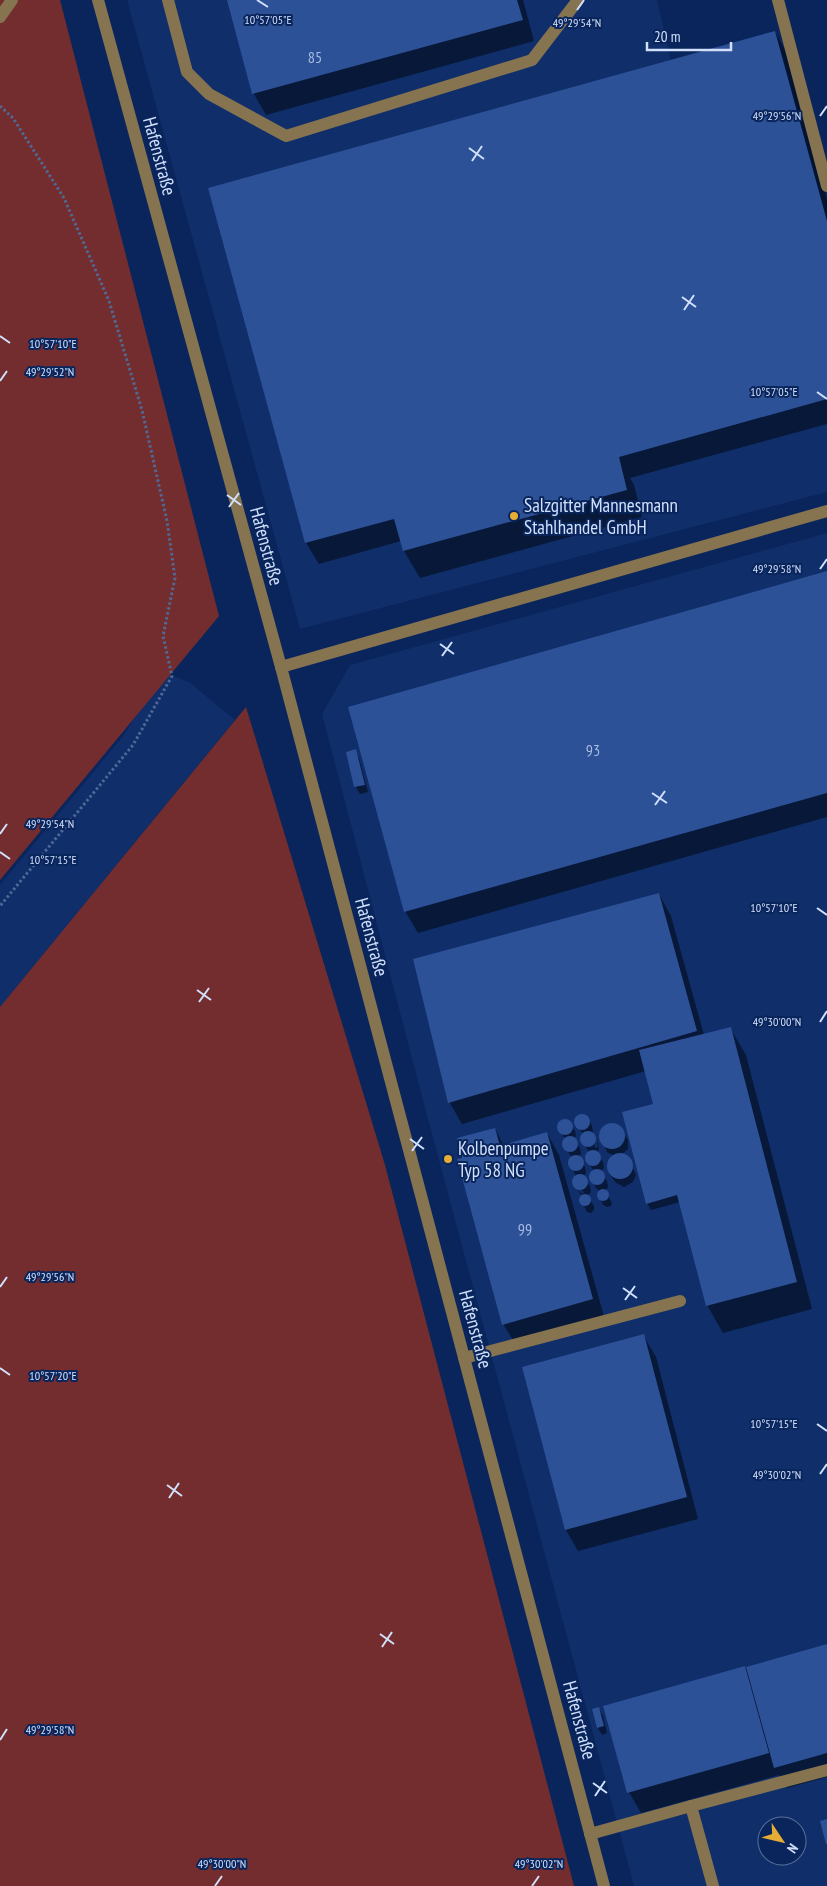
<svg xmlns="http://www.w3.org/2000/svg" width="827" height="1886" viewBox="0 0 827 1886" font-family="'PT Sans Narrow',sans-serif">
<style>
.built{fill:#0f2e6a;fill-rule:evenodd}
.green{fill:#742d2e}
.shadow{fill:#0007}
.building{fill:#2d5197}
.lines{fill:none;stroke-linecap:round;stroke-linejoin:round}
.path{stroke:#506895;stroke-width:3;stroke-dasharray:2.5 2.5;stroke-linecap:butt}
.minor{stroke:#867350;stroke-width:12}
.ticks{fill:none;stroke:#d1e0fc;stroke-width:2}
.poi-dot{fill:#e5ad35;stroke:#09255b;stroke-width:2}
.labels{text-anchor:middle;stroke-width:4;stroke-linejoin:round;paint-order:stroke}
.number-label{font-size:16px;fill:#a8bce3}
.street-label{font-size:19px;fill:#d1e0fc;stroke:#09255b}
.poi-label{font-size:19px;fill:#d1e0fc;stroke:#09255b;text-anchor:start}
.ticks-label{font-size:12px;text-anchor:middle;fill:#d1e0fc;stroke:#09255b;stroke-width:4;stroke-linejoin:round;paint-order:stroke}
</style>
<rect width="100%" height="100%" fill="#09255b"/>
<g class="built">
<path d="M 127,0 L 657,0 L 671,61 L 827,252 L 827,492 L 300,629 Z"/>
<path d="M 827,533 L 827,1886 L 634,1886 L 425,1108 L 322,714 L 350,665 ZM 767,1826 L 797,1826 L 797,1856 L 767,1856 Z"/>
<path d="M 163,672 L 189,682 L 235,720 L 0,1007 L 0,885 L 124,735 Z"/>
</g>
<g class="green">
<path d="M 0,0 L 60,0 L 219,616 L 0,880 Z"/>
<path d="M 246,707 L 385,1165 L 574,1886 L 0,1886 L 0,1007 Z"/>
</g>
<g class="shadow">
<path d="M 228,0 L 523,0 L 534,41 L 266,115 L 254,94 Z"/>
<path d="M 775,32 L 787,54 L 827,200 L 827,424 L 630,478 L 634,485 L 642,517 L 420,578 L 404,551 L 401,541 L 319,564 L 306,543 Z"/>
<path d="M 827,573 L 827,817 L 418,933 L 405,911 Z"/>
<path d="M 355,751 L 359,758 L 368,792 L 360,794 L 356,787 L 347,753 Z"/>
<path d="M 659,894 L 671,916 L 704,1035 L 730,1028 L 746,1055 L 812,1309 L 723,1333 L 707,1305 L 680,1202 L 651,1210 L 647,1203 L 655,1110 L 646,1071 L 462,1124 L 450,1103 L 414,960 Z"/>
<path d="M 583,1115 L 588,1118 L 592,1126 L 593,1131 L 591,1134 L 595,1139 L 594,1139 L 595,1148 L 598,1147 L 597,1142 L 598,1143 L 599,1149 L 596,1153 L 603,1162 L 604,1168 L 600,1172 L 607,1181 L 608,1187 L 605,1191 L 612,1203 L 611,1206 L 607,1207 L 603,1205 L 598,1194 L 601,1192 L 596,1188 L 592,1181 L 591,1176 L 594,1171 L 588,1162 L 587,1157 L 590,1153 L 583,1143 L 582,1138 L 584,1135 L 577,1126 L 576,1121 L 579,1117 Z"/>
<path d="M 565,1120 L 570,1123 L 575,1131 L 576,1136 L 573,1139 L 580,1148 L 581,1154 L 578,1158 L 585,1167 L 586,1173 L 583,1177 L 590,1186 L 591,1192 L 587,1196 L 594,1206 L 594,1210 L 591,1213 L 587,1212 L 581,1199 L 583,1196 L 577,1190 L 583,1194 L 584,1192 L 574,1186 L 573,1181 L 576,1176 L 569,1162 L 572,1157 L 565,1148 L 564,1143 L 566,1140 L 560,1131 L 558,1126 L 561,1122 Z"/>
<path d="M 614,1124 L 618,1125 L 628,1140 L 628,1149 L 622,1154 L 629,1159 L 636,1175 L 633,1182 L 624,1187 L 615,1182 L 610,1175 L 608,1165 L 613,1155 L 607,1152 L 600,1135 L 604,1126 Z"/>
<path d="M 495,1129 L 504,1146 L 547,1133 L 559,1155 L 605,1320 L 516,1345 L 503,1324 L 464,1159 Z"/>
<path d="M 643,1335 L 656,1357 L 698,1519 L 578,1551 L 566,1530 Z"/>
<path d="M 827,1645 L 827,1777 L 787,1788 L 779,1775 L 641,1813 L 629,1792 L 605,1707 Z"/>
<path d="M 599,1709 L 603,1716 L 607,1733 L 602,1735 L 598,1728 Z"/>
</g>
<g class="building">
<path d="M 227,0 L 517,0 L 523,20 L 252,94 Z"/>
<path d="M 775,31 L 827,221 L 827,399 L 619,457 L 627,490 L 403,551 L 394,519 L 305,543 L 208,188 Z"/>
<path d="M 827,571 L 827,793 L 404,912 L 348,707 Z"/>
<path d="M 356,749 L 365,785 L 354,787 L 346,752 Z"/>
<path d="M 659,893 L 697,1031 L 448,1103 L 413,959 Z"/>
<path d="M 731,1027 L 797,1282 L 706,1306 L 677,1195 L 646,1204 L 622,1112 L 653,1104 L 639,1050 Z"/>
<circle cx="582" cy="1122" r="8"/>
<circle cx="565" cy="1127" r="8"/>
<circle cx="612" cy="1136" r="13"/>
<path d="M 495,1128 L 500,1146 L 547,1132 L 593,1299 L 502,1325 L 457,1159 L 462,1158 L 457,1138 Z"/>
<circle cx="588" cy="1139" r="8"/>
<circle cx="570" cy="1144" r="8"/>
<circle cx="593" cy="1158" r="8"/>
<circle cx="620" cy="1166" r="13"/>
<circle cx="576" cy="1163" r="8"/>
<circle cx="597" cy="1177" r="8"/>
<circle cx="580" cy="1182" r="8"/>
<circle cx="603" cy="1195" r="6"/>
<circle cx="585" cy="1200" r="6"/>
<path d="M 644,1334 L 687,1497 L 565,1530 L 522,1367 Z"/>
<path d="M 827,1644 L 827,1753 L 774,1768 L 746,1667 Z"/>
<path d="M 745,1666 L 769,1753 L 627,1793 L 603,1706 Z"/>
<path d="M 599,1707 L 604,1726 L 597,1728 L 592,1709 Z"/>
<path d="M 827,1819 L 827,1844 L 826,1844 L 820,1821 Z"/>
</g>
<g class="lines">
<path class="path" d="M 0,106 L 13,118 L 64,198 L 109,301 L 142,410 L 167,521 L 175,578 L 163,636 L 172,676 L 133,745 L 0,906"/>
<g class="minor">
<path d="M 98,0 L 281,667 L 604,1886"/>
<path d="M 168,0 L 187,72 L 209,94 L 286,136 L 532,60 L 578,0"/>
<path d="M 778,0 L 827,186"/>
<path d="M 0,17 L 12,0"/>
<path d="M 281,667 L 827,511"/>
<path d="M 464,1358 L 680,1301"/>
<path d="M 691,1806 L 827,1770"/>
<path d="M 590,1834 L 691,1806 L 713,1886"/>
</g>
</g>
<path class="ticks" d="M 257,0 L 268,7M 577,10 L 584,0M 820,116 L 827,106M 469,148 L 484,159M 472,161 L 482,146M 682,297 L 696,307M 684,310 L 694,295M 0,336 L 10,343M 0,381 L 7,371M 817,392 L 827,399M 227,495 L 241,505M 229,507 L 239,493M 820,569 L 827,559M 440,644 L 454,654M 442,656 L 452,642M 652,793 L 667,803M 655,805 L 665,791M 0,834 L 7,824M 0,852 L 10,859M 817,908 L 827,915M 197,990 L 211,1000M 199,1002 L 209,988M 820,1022 L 827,1011M 410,1139 L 424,1149M 412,1151 L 422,1137M 0,1287 L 7,1277M 623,1288 L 637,1298M 625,1300 L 635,1286M 0,1368 L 10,1375M 817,1424 L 827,1431M 820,1474 L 827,1464M 167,1485 L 182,1496M 169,1498 L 179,1483M 380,1634 L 394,1644M 382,1647 L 392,1632M 0,1740 L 7,1729M 593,1783 L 607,1793M 595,1796 L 605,1781M 215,1886 L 222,1876M 532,1886 L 539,1876"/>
<g class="poi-dot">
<circle cx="514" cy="516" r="5"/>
<circle cx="448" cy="1159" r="5"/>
</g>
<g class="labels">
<g class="number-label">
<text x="315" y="63">85</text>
<text x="593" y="756">93</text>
<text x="525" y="1235">99</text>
</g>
<g class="street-label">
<text transform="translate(160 156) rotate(75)" y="7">Hafenstraße</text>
<text transform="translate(267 546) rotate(75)" y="7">Hafenstraße</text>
<text transform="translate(372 937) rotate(75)" y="7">Hafenstraße</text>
<text transform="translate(476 1329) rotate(75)" y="7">Hafenstraße</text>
<text transform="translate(580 1720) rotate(75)" y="7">Hafenstraße</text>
</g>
<g class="poi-label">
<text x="524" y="512">Salzgitter Mannesmann<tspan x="524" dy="22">Stahlhandel GmbH</tspan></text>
<text x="458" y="1155">Kolbenpumpe<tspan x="458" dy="22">Typ 58 NG</tspan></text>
</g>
</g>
<g class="ticks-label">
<text x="268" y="24">10°57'05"E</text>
<text x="577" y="27">49°29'54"N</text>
<text x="777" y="120">49°29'56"N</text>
<text x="53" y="348">10°57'10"E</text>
<text x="50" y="376">49°29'52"N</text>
<text x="774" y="396">10°57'05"E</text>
<text x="777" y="573">49°29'58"N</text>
<text x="50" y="828">49°29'54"N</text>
<text x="53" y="864">10°57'15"E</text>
<text x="774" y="912">10°57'10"E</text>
<text x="777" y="1026">49°30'00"N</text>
<text x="50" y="1281">49°29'56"N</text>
<text x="53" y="1380">10°57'20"E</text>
<text x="774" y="1428">10°57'15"E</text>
<text x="777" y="1479">49°30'02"N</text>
<text x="50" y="1734">49°29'58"N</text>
<text x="222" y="1868">49°30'00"N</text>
<text x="539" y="1868">49°30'02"N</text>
</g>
<g transform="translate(782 1841) rotate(125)"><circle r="24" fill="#09255b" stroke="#59709b"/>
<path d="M0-4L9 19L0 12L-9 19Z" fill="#e5ad35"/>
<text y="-8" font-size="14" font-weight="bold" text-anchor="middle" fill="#d1e0fc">N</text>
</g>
<path d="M647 42v8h84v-8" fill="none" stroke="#d1e0fc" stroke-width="2.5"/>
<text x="654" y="42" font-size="15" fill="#d1e0fc" stroke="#09255b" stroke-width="4" paint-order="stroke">20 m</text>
</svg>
